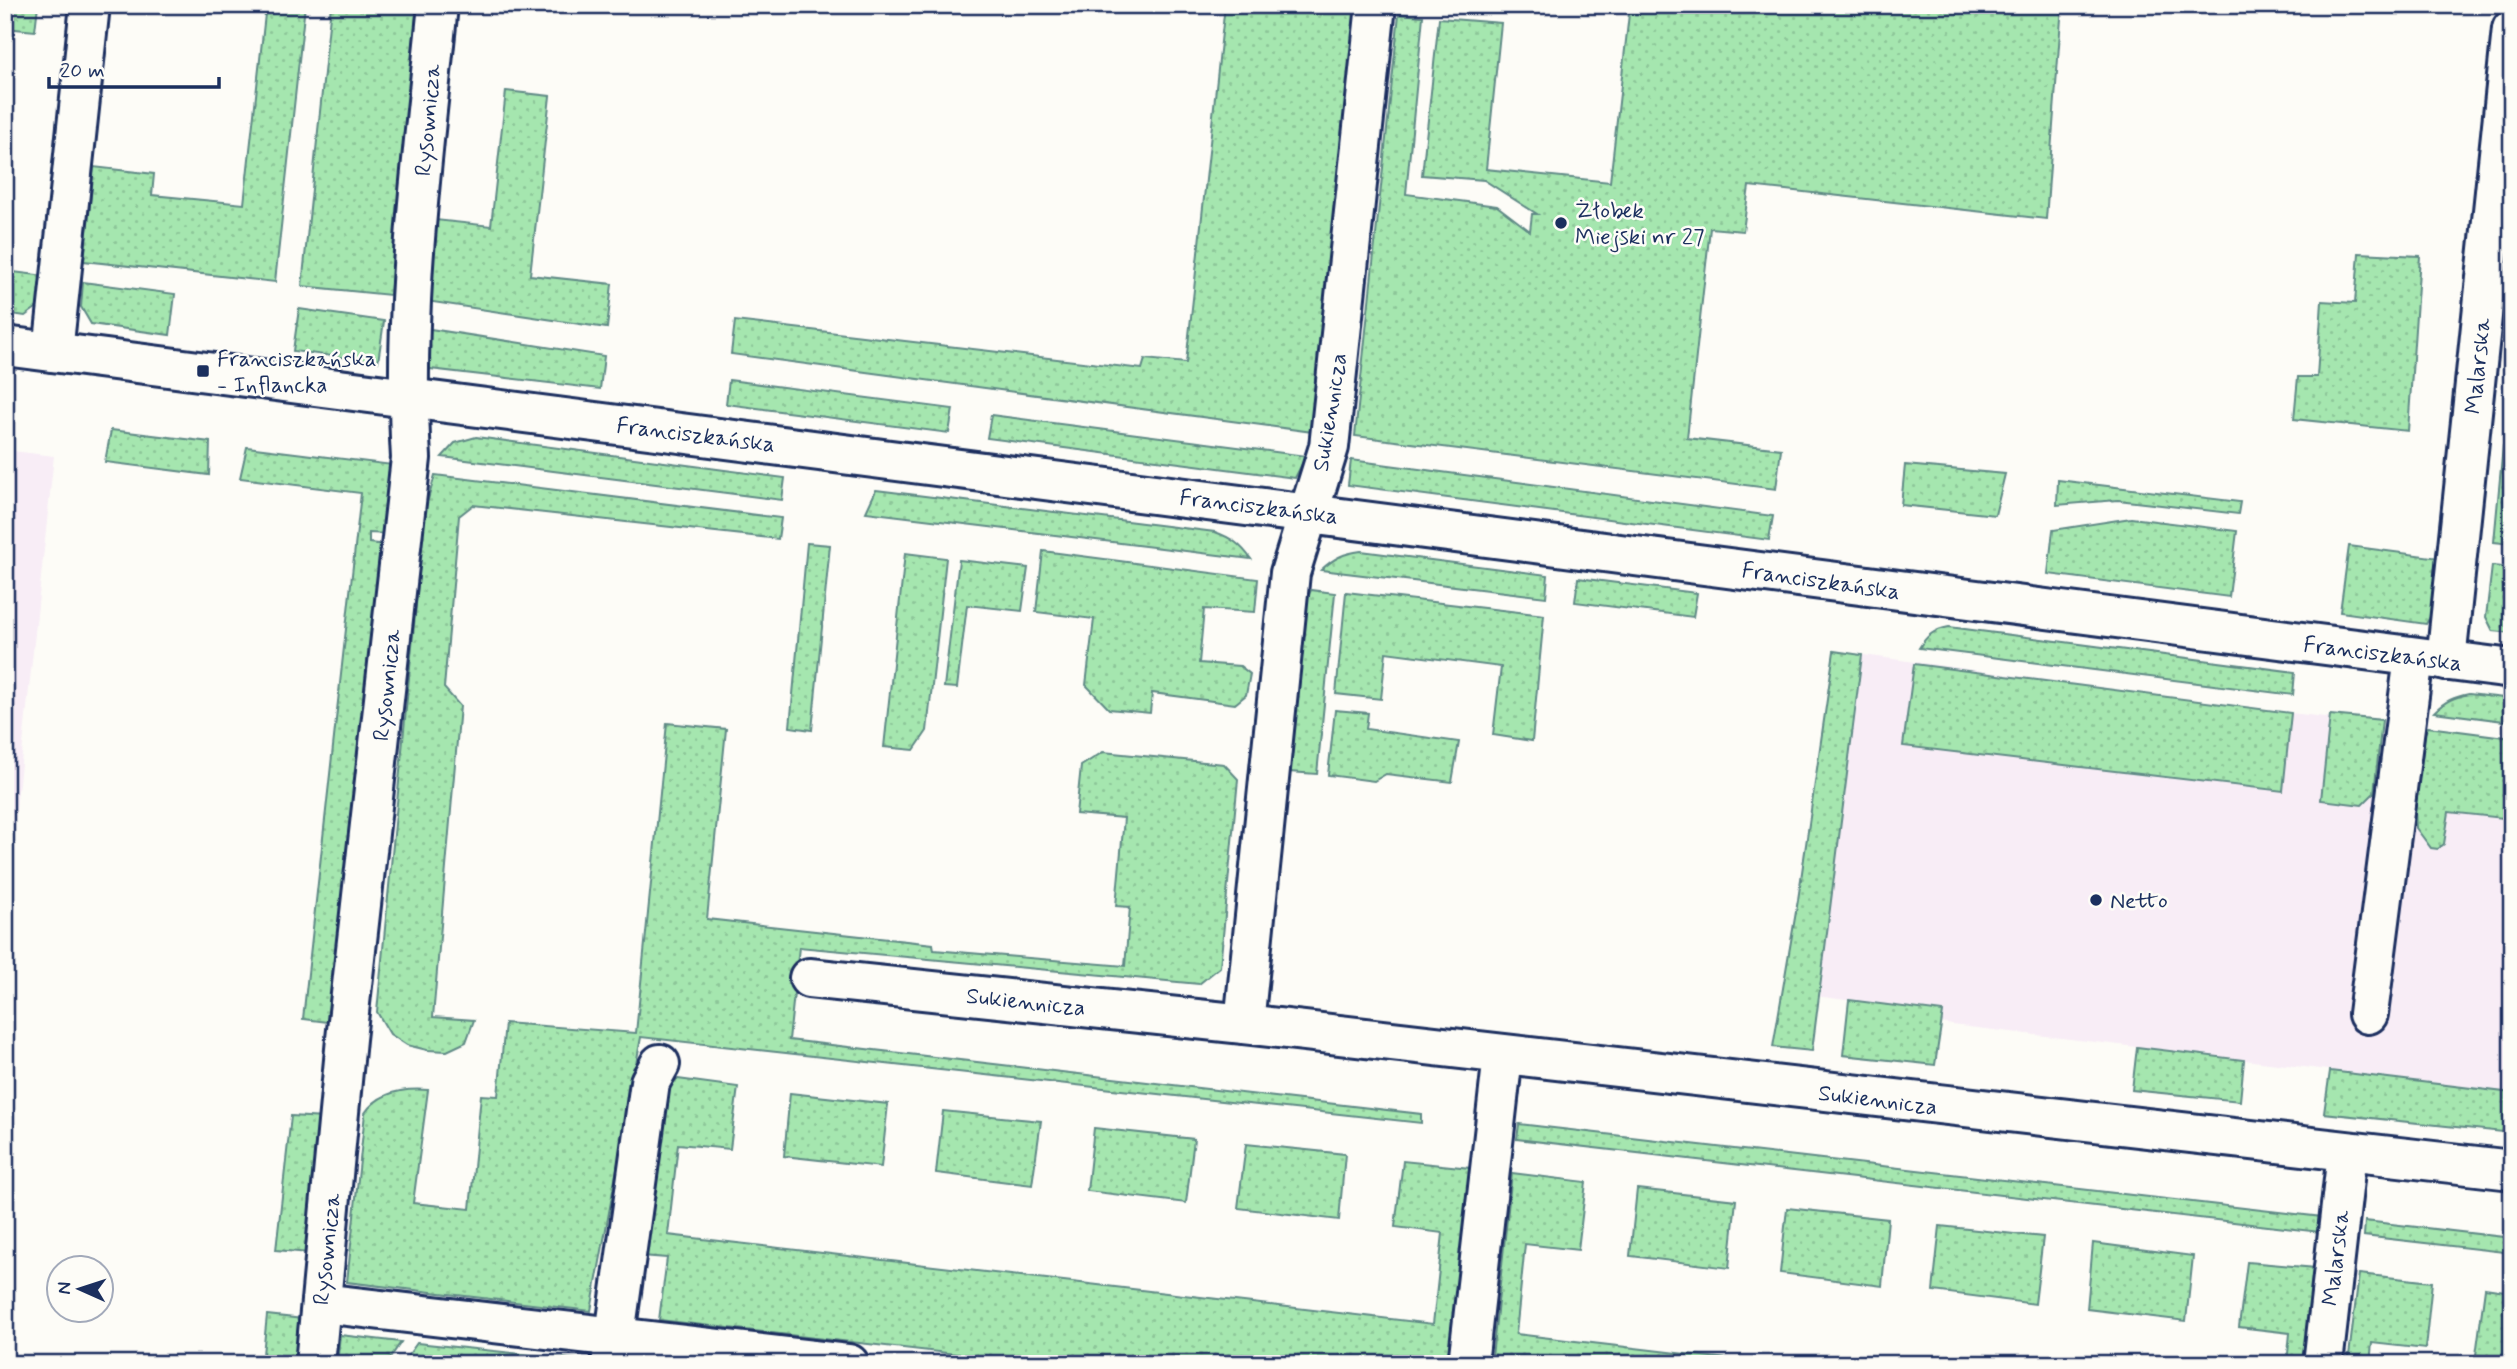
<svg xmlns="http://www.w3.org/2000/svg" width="2517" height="1369" viewBox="0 0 2517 1369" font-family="Mynerve,sans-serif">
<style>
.built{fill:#f8edf6}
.grass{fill:url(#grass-dots);stroke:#608a86;stroke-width:2}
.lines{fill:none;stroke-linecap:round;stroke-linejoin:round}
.minor-casing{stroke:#1b2f5e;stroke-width:44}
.minor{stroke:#fdfcf7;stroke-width:38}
.poi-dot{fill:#1b2f5e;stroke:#fdfcf7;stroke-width:2.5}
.labels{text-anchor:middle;stroke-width:5;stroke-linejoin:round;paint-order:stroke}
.street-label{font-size:23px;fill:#1b2f5e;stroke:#fdfcf7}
.poi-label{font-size:23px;fill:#1b2f5e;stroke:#fdfcf7;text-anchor:start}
</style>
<defs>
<pattern id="grass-dots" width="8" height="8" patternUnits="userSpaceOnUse" patternTransform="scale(1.75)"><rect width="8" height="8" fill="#a5e6af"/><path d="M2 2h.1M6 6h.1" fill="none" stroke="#8dc699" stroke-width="1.8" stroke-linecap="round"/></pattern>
</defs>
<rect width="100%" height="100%" fill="#fdfcf7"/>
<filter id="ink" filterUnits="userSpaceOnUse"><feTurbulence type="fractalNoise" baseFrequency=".0143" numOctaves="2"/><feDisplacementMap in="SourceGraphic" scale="14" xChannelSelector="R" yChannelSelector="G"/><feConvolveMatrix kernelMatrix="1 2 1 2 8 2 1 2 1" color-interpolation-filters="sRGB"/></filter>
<g filter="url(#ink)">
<g class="built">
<path d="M 5,450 L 54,456 L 5,913 Z"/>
<path d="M 1834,651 L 2291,713 L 2512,739 L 2512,1092 L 1952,1025 L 1941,1023 L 1942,1012 L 1783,992 Z"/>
</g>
<g class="grass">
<path d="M 5,5 L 38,5 L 35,31 L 5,28 Z"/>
<path d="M 266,5 L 305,5 L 275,282 L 84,261 L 94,167 L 154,174 L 152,195 L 244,204 Z"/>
<path d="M 331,5 L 417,5 L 390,295 L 302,286 Z"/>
<path d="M 1225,5 L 1358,5 L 1313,432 L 731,354 L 735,321 L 1142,369 L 1145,359 L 1186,363 Z"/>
<path d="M 1630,5 L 2062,5 L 2046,219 L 1749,186 L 1743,231 L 1710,228 L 1687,438 L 1781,449 L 1776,489 L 1355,436 L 1399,14 L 1423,16 L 1406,194 L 1497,206 L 1530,231 L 1532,214 L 1537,214 L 1484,180 L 1422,175 L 1439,18 L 1501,23 L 1486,169 L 1610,182 Z"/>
<path d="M 506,91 L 550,96 L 530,275 L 612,284 L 607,328 L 426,301 L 436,220 L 491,226 Z"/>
<path d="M 2359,253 L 2420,256 L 2408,431 L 2294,419 L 2298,377 L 2317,377 L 2322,301 L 2355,303 Z"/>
<path d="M 5,271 L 46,276 L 40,305 L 25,316 L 5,313 Z"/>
<path d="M 83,282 L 175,294 L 170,335 L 91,324 L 81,307 Z"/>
<path d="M 299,309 L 384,321 L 378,362 L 293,351 Z"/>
<path d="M 424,328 L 604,356 L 600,389 L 422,368 Z"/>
<path d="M 729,380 L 953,409 L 949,433 L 726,404 Z"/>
<path d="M 991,415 L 1306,456 L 1295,478 L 987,438 Z"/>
<path d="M 111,430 L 210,442 L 209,475 L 105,462 Z"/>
<path d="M 476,437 L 785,478 L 782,500 L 442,457 L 455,443 Z"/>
<path d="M 2503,446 L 2512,446 L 2512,544 L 2494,542 Z"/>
<path d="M 247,447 L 393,465 L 387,534 L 369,533 L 369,543 L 386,545 L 335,1023 L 303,1019 L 361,493 L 240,478 Z"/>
<path d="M 1351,460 L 1773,516 L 1769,540 L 1348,485 Z"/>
<path d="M 1905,465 L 2005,474 L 1995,515 L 1901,505 Z"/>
<path d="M 435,475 L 781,518 L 778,539 L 473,505 L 459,516 L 444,688 L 460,706 L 433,1017 L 474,1020 L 466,1042 L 447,1051 L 427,1050 L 407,1045 L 390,1034 L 377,1012 L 425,510 Z"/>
<path d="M 2058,480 L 2240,502 L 2238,514 L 2118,500 L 2057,505 Z"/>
<path d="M 876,490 L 1215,532 C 1232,538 1241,545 1251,559 L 866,512 Z"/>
<path d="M 2131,518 L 2237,531 L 2229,597 L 2048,574 L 2053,530 Z"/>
<path d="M 807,543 L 830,545 L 812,730 L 790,727 Z"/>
<path d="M 2349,546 L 2440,558 L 2434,610 L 2426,624 L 2340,612 Z"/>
<path d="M 1043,551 L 1258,579 L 1255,612 L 1204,609 L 1199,663 L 1240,666 L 1250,674 L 1246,695 L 1235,704 L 1152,693 L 1150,713 L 1109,709 L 1086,685 L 1094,619 L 1036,612 Z"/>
<path d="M 1361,551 L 1548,575 L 1546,597 L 1321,570 C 1334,558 1344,553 1361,551 Z"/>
<path d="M 905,553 L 946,558 L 927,731 L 914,750 L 884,747 Z"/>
<path d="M 959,560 L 1028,568 L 1022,611 L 967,605 L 957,688 L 944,687 Z"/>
<path d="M 2492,566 L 2512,568 L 2512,633 L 2493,631 L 2486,617 Z"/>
<path d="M 1578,578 L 1697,593 L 1693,617 L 1575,602 Z"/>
<path d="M 1311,590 L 1335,593 L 1317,774 L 1289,772 L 1306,603 Z"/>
<path d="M 1346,592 L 1544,615 L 1532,741 L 1493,735 L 1501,667 L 1386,652 L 1381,699 L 1336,694 Z"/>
<path d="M 1949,627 L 2295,672 L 2293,695 L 1919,648 C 1927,635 1934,630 1949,627 Z"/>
<path d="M 1834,651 L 1862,655 L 1812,1051 L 1773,1047 L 1798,900 Z"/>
<path d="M 1914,664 L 2291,713 L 2283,791 L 1903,746 Z"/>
<path d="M 2469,694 L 2512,699 L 2512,722 L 2434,712 C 2445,701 2454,697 2469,694 Z"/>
<path d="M 1335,710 L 1368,713 L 1366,729 L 1459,742 L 1452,782 L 1386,774 L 1374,781 L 1328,775 Z"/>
<path d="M 2330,715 L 2382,720 L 2374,793 L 2362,805 L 2321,800 Z"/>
<path d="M 667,723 L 726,729 L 707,919 L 933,944 L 934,950 L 1125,966 L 1130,907 L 1116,906 L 1124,818 L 1076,814 L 1081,766 L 1103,752 L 1224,764 L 1238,779 L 1220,967 L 1199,984 L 799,947 L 789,1040 L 1421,1114 L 1421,1123 L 641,1037 L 591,1311 L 347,1282 L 365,1113 C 379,1092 403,1088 428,1090 L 413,1203 L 470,1209 L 481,1095 L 498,1096 L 505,1023 L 636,1033 Z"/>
<path d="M 2428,727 L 2512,738 L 2512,819 L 2449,812 L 2444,844 L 2438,849 L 2431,848 L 2416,828 L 2415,811 L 2425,733 Z"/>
<path d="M 1849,1000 L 1943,1012 L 1935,1065 L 1843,1055 Z"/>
<path d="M 2137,1047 L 2244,1060 L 2240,1101 L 2132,1090 Z"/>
<path d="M 2330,1071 L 2512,1093 L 2512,1133 L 2324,1113 Z"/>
<path d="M 678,1079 L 738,1087 L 730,1149 L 678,1144 L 668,1235 L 1433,1324 L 1443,1233 L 1395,1227 L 1403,1161 L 1470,1168 L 1448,1364 L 1043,1364 L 659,1320 L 667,1258 L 642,1256 L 662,1089 Z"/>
<path d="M 790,1093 L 888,1104 L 881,1167 L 784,1156 Z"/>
<path d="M 943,1111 L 1041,1121 L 1032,1185 L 936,1173 Z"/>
<path d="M 291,1116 L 324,1118 L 309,1253 L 276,1250 Z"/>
<path d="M 1519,1124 L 2322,1217 L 2320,1232 L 1517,1139 Z"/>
<path d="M 1094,1128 L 1194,1139 L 1186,1203 L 1087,1191 Z"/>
<path d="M 1246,1144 L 1345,1154 L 1339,1220 L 1238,1208 Z"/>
<path d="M 1512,1173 L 1586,1182 L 1578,1250 L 1525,1244 L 1516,1334 L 1770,1364 L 1514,1364 L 1514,1359 L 1492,1357 Z"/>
<path d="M 1637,1189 L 1736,1200 L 1729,1268 L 1630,1256 Z"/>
<path d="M 1787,1208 L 1888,1219 L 1882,1286 L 1780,1273 Z"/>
<path d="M 2365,1221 L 2512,1238 L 2512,1253 L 2364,1236 Z"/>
<path d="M 1940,1226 L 2043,1237 L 2035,1304 L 1933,1291 Z"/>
<path d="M 2093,1243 L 2193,1256 L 2186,1321 L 2087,1309 Z"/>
<path d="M 2247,1262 L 2316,1268 L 2305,1364 L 2287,1364 L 2290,1333 L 2239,1327 Z"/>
<path d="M 2359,1274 L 2432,1282 L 2425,1349 L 2372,1343 L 2370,1364 L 2348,1364 Z"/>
<path d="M 2485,1288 L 2512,1292 L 2512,1359 L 2476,1355 Z"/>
<path d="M 267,1315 L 303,1319 L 298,1364 L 262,1364 Z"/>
<path d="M 340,1335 L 401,1342 L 386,1364 L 337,1364 Z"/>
<path d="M 417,1343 L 589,1361 L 588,1364 L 402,1364 Z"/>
</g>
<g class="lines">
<defs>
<g id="minor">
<path d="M 5,346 L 2512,669"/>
<path d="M 53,352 L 90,5"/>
<path d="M 2446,661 L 2512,29"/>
<path d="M 809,978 L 1244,1024 L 2512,1170"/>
<path d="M 2368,1014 L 2414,657"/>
<path d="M 1244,1024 L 1290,573 L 1329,447 L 1376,5"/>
<path d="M 321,1303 L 849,1364"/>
<path d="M 315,1364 L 346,1039 L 411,458 C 402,307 423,156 438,5"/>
<path d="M 611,1364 L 650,1082 L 660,1064"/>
<path d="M 1468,1364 L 1503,1055"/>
<path d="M 2323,1364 L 2347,1153"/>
</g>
</defs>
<use href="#minor" class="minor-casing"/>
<use href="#minor" class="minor"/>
</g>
</g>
<g class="poi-dot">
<circle cx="1561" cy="223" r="7"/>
<rect x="196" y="364" width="14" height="14" rx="3.5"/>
<circle cx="2096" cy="900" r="7"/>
</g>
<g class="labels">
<g class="street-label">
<text transform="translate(427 120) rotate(-85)" y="8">Rysownicza</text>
<text transform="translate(2477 366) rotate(-84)" y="8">Malarska</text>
<text transform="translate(1329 412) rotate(-81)" y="8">Sukiennicza</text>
<text transform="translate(696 434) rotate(7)" y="8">Franciszkańska</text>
<text transform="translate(1259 506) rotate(7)" y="8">Franciszkańska</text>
<text transform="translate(1821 580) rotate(8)" y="8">Franciszkańska</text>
<text transform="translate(2383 653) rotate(7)" y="8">Franciszkańska</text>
<text transform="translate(386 685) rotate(-84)" y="8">Rysownicza</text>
<text transform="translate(1026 1001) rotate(6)" y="8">Sukiennicza</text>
<text transform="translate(1878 1099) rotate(7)" y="8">Sukiennicza</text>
<text transform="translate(326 1249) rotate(-84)" y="8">Rysownicza</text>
<text transform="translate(2335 1258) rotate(-83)" y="8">Malarska</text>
</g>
<g class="poi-label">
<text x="1575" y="218">Żłobek<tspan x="1575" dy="26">Miejski nr 27</tspan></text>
<text x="217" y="366">Franciszkańska<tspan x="217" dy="26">- Inflancka</tspan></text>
<text x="2110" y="908">Netto</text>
</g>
</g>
<rect width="2517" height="1369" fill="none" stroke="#fdfcf7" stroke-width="28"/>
<rect x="14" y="14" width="2489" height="1341" fill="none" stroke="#1b2f5e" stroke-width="2.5" filter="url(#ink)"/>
<g transform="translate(80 1289) rotate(273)"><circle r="33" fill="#fdfcf7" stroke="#a3aaba" stroke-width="2"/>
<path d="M0-5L12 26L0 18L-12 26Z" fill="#1b2f5e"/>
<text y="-10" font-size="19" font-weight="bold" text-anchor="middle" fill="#1b2f5e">N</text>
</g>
<path d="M49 77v10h170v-10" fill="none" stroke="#1b2f5e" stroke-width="3.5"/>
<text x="60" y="77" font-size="21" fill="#1b2f5e" stroke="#fdfcf7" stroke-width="5" paint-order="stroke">20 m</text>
</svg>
